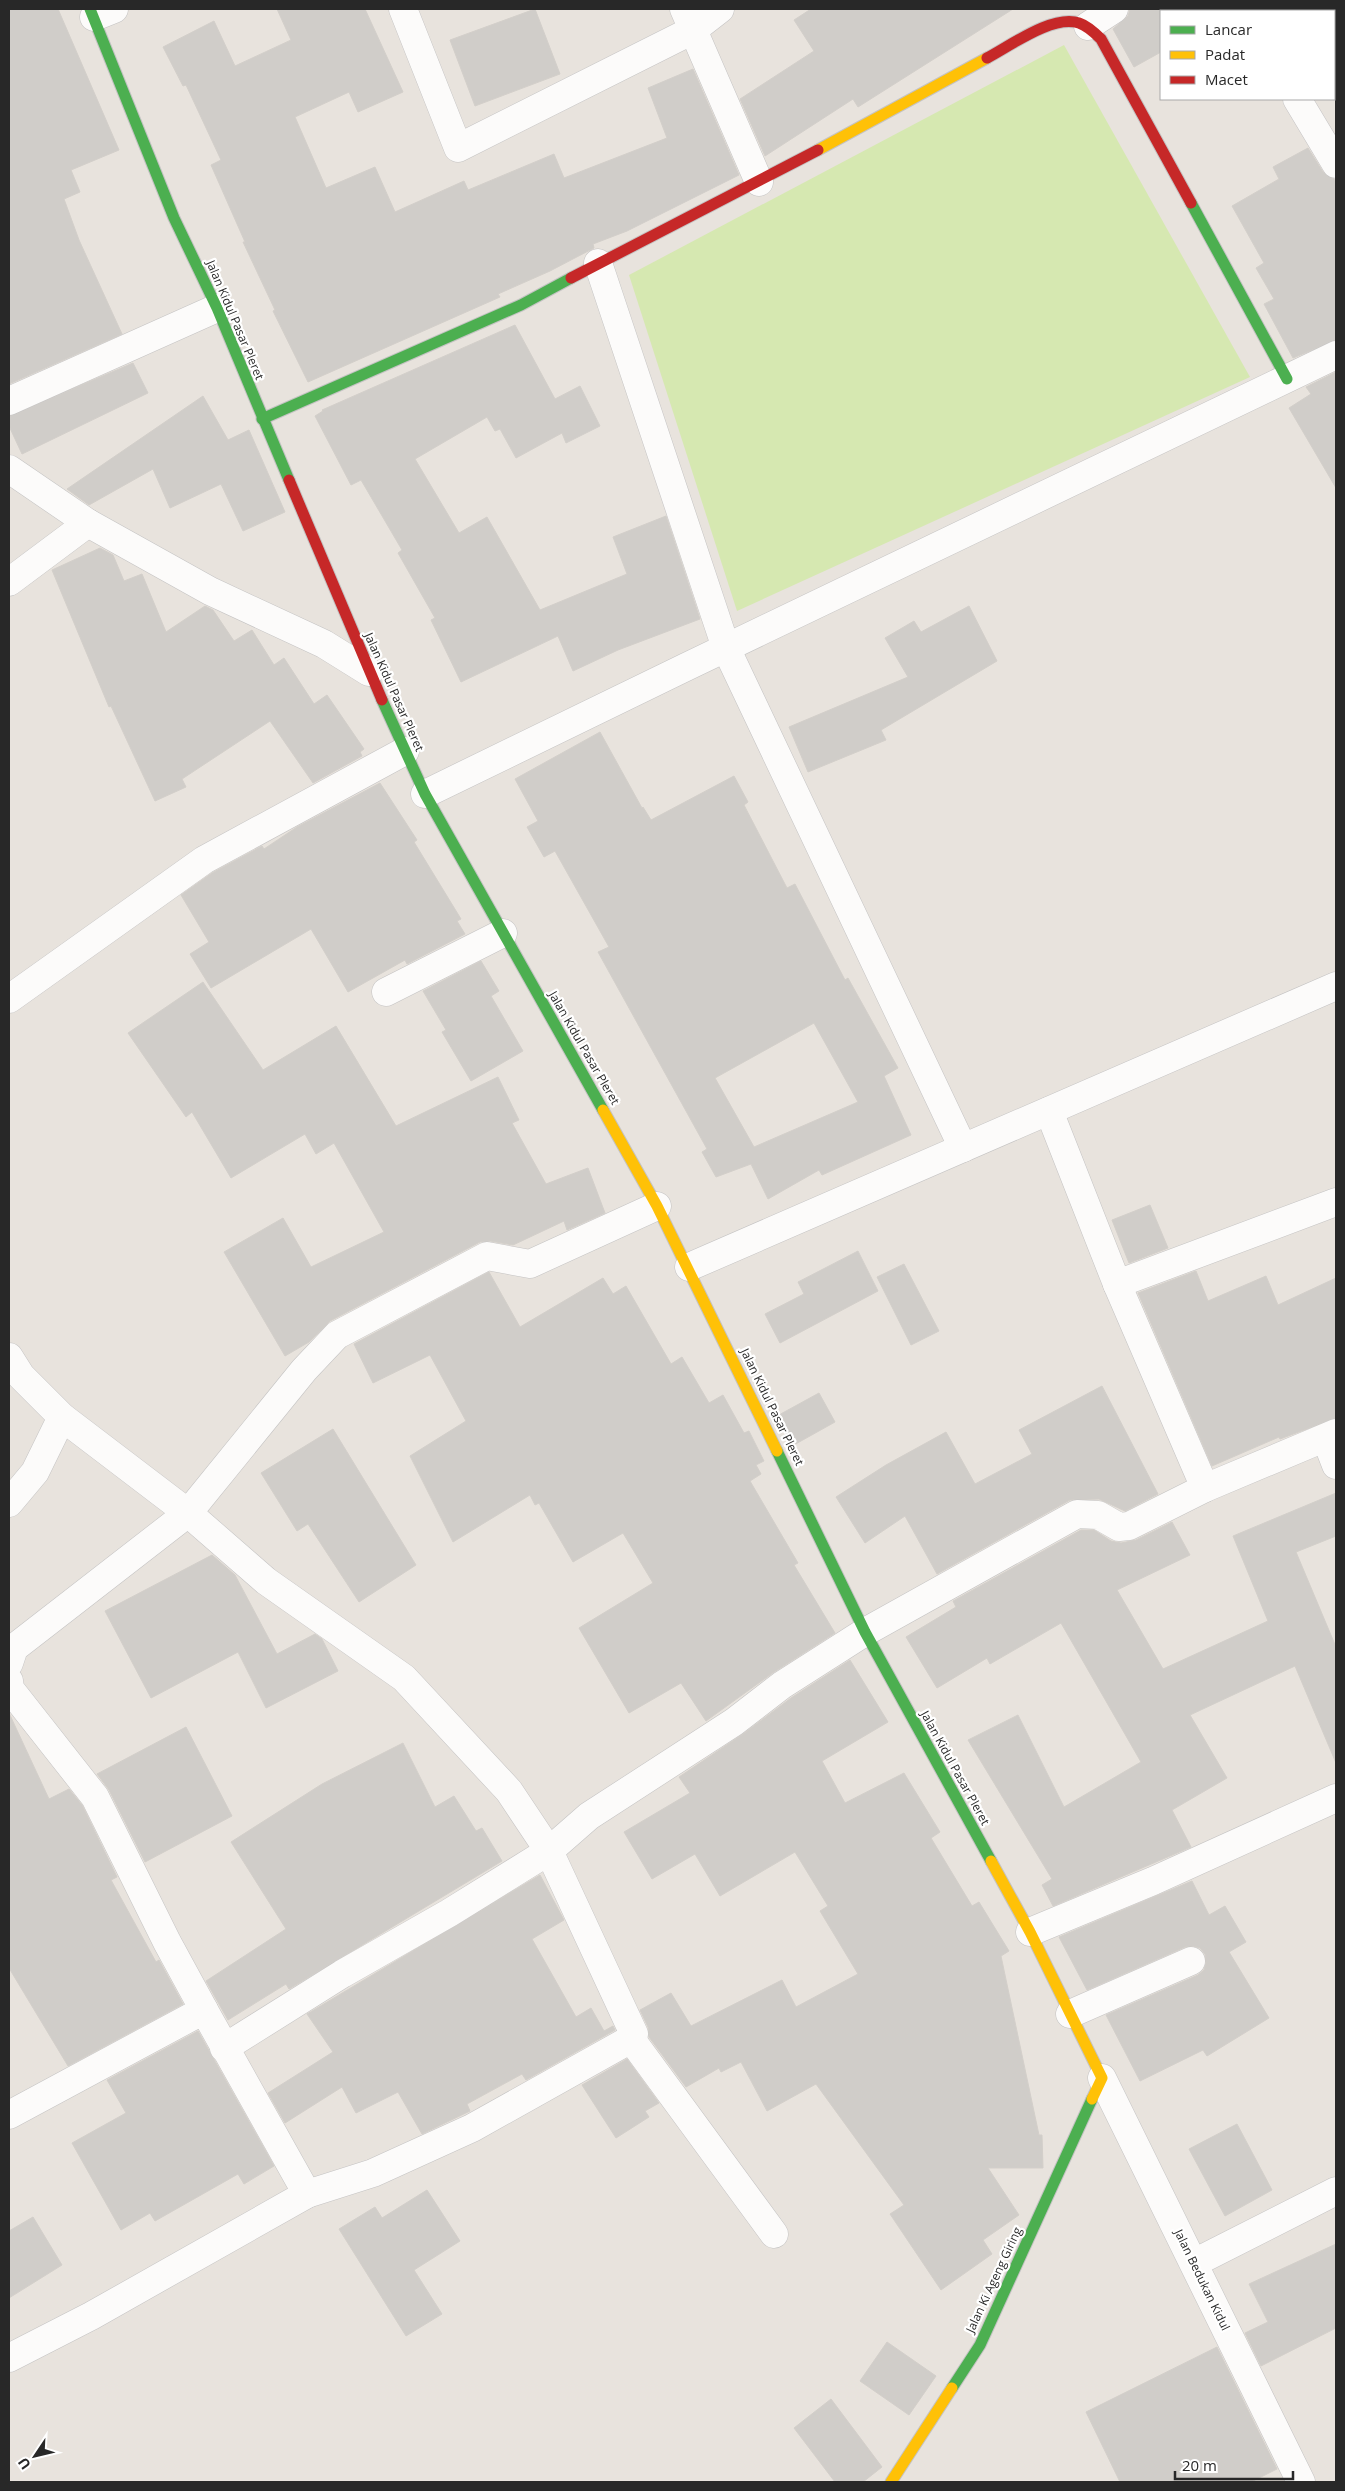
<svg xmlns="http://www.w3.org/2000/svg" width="1345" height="2491" viewBox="0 0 1345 2491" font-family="'Open Sans',sans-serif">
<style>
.pitch{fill:#d6e8b1}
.building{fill:#d0cdc9;stroke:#d3cfca;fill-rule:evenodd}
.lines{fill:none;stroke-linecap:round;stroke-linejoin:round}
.street-casing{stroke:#c4c3c3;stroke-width:29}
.fast-casing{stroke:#c4c3c3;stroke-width:13}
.slow-casing{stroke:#c4c3c3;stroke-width:13}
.jam-casing{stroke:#c4c3c3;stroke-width:13}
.street{stroke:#fcfbfa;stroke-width:28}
.fast{stroke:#4caf50;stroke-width:11}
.slow{stroke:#ffc107;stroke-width:11}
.jam{stroke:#c62828;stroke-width:11}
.labels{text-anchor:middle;stroke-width:4.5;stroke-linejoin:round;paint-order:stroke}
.street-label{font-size:12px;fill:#282828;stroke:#fff}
</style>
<rect width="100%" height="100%" fill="#e8e3dd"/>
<path class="pitch" d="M 1064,45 L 1250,377 L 737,611 L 629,275 Z"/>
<g class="building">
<path d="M 9,9 L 58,9 L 119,150 L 71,170 L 80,192 L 64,199 L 79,240 L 122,334 L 9,384 Z"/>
<path d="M 277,9 L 365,9 L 403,92 L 358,112 L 349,92 L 295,117 L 326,188 L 375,167 L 395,212 L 464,181 L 468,190 L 554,154 L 564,178 L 667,138 L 648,88 L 693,69 L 739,175 L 627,231 L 593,244 L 594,248 L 550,271 L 498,294 L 500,297 L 308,382 L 273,311 L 275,310 L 243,242 L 245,242 L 211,165 L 221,160 L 186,85 L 183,86 L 163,47 L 214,21 L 235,66 L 291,40 Z"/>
<path d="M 535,9 L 560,74 L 475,106 L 450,40 Z"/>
<path d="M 811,9 L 1013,9 L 858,107 L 853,99 L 765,156 L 740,99 L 814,51 L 794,20 Z"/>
<path d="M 1130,9 L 1161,9 L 1161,52 L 1134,67 L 1113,29 L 1128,16 Z"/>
<path d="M 1308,148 L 1323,172 L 1334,179 L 1336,183 L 1336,340 L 1293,358 L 1264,304 L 1274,299 L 1256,268 L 1264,263 L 1232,206 L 1279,179 L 1273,167 Z"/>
<path d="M 515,325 L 555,399 L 580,386 L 600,426 L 566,443 L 562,433 L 516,458 L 500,429 L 495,431 L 487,417 L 415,459 L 459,533 L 487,517 L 540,610 L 627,574 L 613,537 L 666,516 L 700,619 L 618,650 L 573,671 L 558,636 L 461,682 L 431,620 L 435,618 L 398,553 L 402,550 L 361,480 L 351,485 L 315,416 L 323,411 L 322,410 Z"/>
<path d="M 133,363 L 148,393 L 22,454 L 9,426 L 9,416 Z"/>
<path d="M 1336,372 L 1336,488 L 1289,408 L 1311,394 L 1306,387 Z"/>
<path d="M 203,396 L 228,440 L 249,430 L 285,512 L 243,531 L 221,484 L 170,508 L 153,469 L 89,505 L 67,489 Z"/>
<path d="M 100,548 L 113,555 L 124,581 L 142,574 L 166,632 L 205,606 L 213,610 L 234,641 L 252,630 L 274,665 L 284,658 L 314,704 L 327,695 L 364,749 L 360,752 L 362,756 L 313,783 L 270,721 L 182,779 L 186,787 L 155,801 L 111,706 L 109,707 L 52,570 Z"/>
<path d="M 969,606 L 997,661 L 881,730 L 886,740 L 808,772 L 789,727 L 908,677 L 885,638 L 914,621 L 921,632 Z"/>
<path d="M 600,732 L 642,808 L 643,807 L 651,820 L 734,776 L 748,802 L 744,805 L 787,888 L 795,884 L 845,980 L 848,978 L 898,1068 L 884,1076 L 911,1135 L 822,1175 L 819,1170 L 768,1199 L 751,1164 L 716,1177 L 702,1152 L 707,1149 L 598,952 L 609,947 L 555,851 L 544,857 L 527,827 L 538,821 L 515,779 ZM 814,1023 L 858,1102 L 754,1147 L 715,1078 Z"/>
<path d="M 380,783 L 417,840 L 414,842 L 461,919 L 457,921 L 465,934 L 407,964 L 405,960 L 348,992 L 311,929 L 211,988 L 190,954 L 209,942 L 181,895 L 212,873 L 262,846 L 264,849 L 297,827 Z"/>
<path d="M 481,961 L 499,991 L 491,996 L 523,1051 L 471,1081 L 442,1032 L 446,1030 L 423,991 Z"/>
<path d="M 203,982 L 263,1070 L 336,1026 L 396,1126 L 498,1077 L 519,1120 L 512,1123 L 546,1184 L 588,1168 L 605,1213 L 567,1230 L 564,1221 L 513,1245 L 490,1241 L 480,1242 L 330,1321 L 309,1342 L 285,1356 L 224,1252 L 283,1218 L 311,1267 L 384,1232 L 334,1143 L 316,1154 L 305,1134 L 231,1178 L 192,1112 L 186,1117 L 128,1033 Z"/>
<path d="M 1150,1205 L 1168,1248 L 1129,1263 L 1112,1220 Z"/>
<path d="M 858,1251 L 878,1291 L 780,1343 L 765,1314 L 804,1294 L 798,1282 Z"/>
<path d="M 904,1264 L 939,1331 L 911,1345 L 877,1277 Z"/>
<path d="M 1196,1271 L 1208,1301 L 1266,1276 L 1278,1305 L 1336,1278 L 1336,1418 L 1280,1439 L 1279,1437 L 1212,1466 L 1138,1293 Z"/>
<path d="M 489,1272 L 520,1327 L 603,1278 L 613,1294 L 626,1286 L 671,1364 L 682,1357 L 709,1403 L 723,1395 L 744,1433 L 749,1431 L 764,1461 L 756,1465 L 761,1474 L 750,1481 L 798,1563 L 794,1565 L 835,1633 L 774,1672 L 706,1721 L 681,1683 L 629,1713 L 579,1628 L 653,1583 L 623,1533 L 573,1562 L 539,1503 L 535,1505 L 530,1495 L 453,1542 L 410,1456 L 466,1421 L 430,1355 L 373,1383 L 354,1344 Z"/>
<path d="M 1102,1386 L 1158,1494 L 1125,1511 L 1099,1499 L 1070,1500 L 937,1574 L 905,1516 L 865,1543 L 836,1497 L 886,1465 L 946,1432 L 975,1484 L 1032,1454 L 1019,1430 Z"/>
<path d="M 819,1393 L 835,1422 L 792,1446 L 777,1416 Z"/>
<path d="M 333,1429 L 416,1565 L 359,1602 L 308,1524 L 297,1531 L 261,1473 Z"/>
<path d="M 1336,1493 L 1336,1536 L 1296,1552 L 1336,1647 L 1336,1763 L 1295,1666 L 1190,1715 L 1227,1778 L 1172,1810 L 1191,1847 L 1053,1906 L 1042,1885 L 1052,1879 L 968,1740 L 1018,1715 L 1064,1807 L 1141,1762 L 1061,1623 L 990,1664 L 987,1658 L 937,1688 L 906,1637 L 956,1607 L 953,1601 L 1081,1530 L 1094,1530 L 1111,1541 L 1121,1543 L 1136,1540 L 1172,1522 L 1190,1555 L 1117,1590 L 1163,1669 L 1268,1621 L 1233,1536 Z"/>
<path d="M 212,1555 L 235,1575 L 277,1654 L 315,1634 L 322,1639 L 338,1671 L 266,1708 L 238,1652 L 151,1698 L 105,1611 Z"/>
<path d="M 850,1660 L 888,1722 L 822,1761 L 845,1803 L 904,1773 L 940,1832 L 931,1838 L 972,1906 L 979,1902 L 1009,1951 L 1001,1956 L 1039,2135 L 1042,2135 L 1043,2168 L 988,2168 L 1019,2215 L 983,2240 L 992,2254 L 941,2290 L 890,2214 L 904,2205 L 816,2084 L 767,2111 L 741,2062 L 721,2072 L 719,2068 L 686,2087 L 649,2037 L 648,2027 L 640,2010 L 671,1993 L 691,2026 L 782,1980 L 796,2007 L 858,1974 L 820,1911 L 828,1906 L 795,1852 L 720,1896 L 695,1854 L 652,1879 L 624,1832 L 690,1793 L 679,1777 L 743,1734 L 791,1698 Z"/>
<path d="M 9,1713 L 49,1799 L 69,1789 L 82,1805 L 117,1877 L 111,1880 L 156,1962 L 159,1960 L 183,2004 L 68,2066 L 9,1968 Z"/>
<path d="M 186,1727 L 232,1816 L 145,1862 L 109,1790 L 97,1774 Z"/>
<path d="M 403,1743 L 435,1807 L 454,1796 L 476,1831 L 482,1828 L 502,1861 L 289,1989 L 286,1984 L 228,2020 L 206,1981 L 286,1929 L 231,1842 L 322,1784 Z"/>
<path d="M 540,1875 L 564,1920 L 532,1939 L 576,2017 L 591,2008 L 604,2031 L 613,2026 L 615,2030 L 526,2080 L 522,2074 L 467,2104 L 470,2111 L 422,2134 L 398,2092 L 356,2113 L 342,2087 L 285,2123 L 268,2093 L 333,2052 L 307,2014 Z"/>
<path d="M 1192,1881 L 1209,1915 L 1225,1906 L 1246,1942 L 1229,1952 L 1269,2018 L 1207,2056 L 1203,2050 L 1140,2081 L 1106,2015 L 1198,1975 L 1204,1970 L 1206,1963 L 1205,1954 L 1200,1948 L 1193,1946 L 1185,1947 L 1087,1990 L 1059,1937 Z"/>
<path d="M 198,2031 L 274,2166 L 244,2184 L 238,2174 L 155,2221 L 150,2213 L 121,2230 L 72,2143 L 126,2113 L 107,2080 Z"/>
<path d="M 627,2059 L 659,2103 L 645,2111 L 649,2117 L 616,2138 L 582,2085 Z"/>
<path d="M 1237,2124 L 1272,2190 L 1225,2216 L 1189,2149 Z"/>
<path d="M 427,2190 L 460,2241 L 414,2270 L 442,2314 L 406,2336 L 339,2229 L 375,2207 L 382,2218 Z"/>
<path d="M 33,2217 L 62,2265 L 9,2298 L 9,2231 Z"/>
<path d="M 1336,2244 L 1336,2328 L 1261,2366 L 1245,2333 L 1268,2322 L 1249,2284 Z"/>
<path d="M 887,2342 L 936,2376 L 909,2415 L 860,2381 Z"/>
<path d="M 1217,2347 L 1277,2469 L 1251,2482 L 1120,2482 L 1086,2412 Z"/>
<path d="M 831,2399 L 882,2467 L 863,2482 L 835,2482 L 794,2428 Z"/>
</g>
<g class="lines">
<defs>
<g id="street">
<path d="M 403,9 L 458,148 L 693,30 L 720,9"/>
<path d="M 684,9 L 759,182"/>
<path d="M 94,17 L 114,9"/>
<path d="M 1088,26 L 1114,9"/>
<path d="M 1297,99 L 1336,164"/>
<path d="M 598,263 L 726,648 L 963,1148"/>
<path d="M 9,401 L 217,308"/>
<path d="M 9,469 L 88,523 L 210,591 L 324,644 L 369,672"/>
<path d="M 9,582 L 88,523"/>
<path d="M 425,794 L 686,667 L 1336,355"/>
<path d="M 386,992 L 503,933"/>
<path d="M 9,999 L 204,860 L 405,751"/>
<path d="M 1049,1111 L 1117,1284 L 1205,1488"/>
<path d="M 689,1267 L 1336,986"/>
<path d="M 1117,1284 L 1336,1202"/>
<path d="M 9,1357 L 21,1376 L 62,1417 L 188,1513 L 266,1581 L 404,1678 L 509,1791 L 549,1851 L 634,2034 L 631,2039"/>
<path d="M 1326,1439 L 1336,1465"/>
<path d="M 9,1503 L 35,1472 L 62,1417"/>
<path d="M 9,1663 L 14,1648 L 188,1513 L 304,1370 L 337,1335 L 487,1256 L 530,1264 L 657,1206"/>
<path d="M 9,1681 L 10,1689 L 95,1797 L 167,1942 L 204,2010"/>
<path d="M 1030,1932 L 1153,1881 L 1336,1798"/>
<path d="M 1070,2014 L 1191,1961"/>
<path d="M 224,2048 L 342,1974 L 449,1913 L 549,1851 L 589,1816 L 734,1722 L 782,1685 L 865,1632 L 1077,1514 L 1098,1515 L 1119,1527 L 1129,1526 L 1205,1488 L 1336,1433"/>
<path d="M 1102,2078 L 1301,2482"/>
<path d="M 9,2115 L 204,2010 L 307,2194"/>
<path d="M 1194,2263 L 1336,2191"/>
<path d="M 9,2358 L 91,2316 L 307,2194 L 373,2173 L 472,2128 L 631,2039 L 774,2234"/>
</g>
<g id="fast">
<path d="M 90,9 L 174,218 L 217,308 L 289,480"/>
<path d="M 1191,203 L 1287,379"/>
<path d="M 262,419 L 521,305 L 571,278"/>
<path d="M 382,700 L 425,794 L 603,1110"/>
<path d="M 777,1451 L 865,1632 L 991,1861"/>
<path d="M 952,2388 L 980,2345 L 1092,2099"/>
</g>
<g id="slow">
<path d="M 818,150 L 987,58"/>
<path d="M 603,1110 L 657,1206 L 777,1451"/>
<path d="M 991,1861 L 1030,1932 L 1102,2078 L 1092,2099"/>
<path d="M 891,2482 L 952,2388"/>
</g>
<g id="jam">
<path d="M 987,58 C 1010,46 1053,14 1079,23 C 1088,26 1095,33 1101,39 L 1191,203"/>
<path d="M 571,278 L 818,150"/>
<path d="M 289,480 L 382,700"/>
</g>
</defs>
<use href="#street" class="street-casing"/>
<use href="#fast" class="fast-casing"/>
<use href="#slow" class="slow-casing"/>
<use href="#jam" class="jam-casing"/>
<use href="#street" class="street"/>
<use href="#fast" class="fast"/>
<use href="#slow" class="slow"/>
<use href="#jam" class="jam"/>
</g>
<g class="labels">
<g class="street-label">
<text transform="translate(235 320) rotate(67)" y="4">Jalan Kidul Pasar Pleret</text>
<text transform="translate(394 692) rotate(66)" y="4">Jalan Kidul Pasar Pleret</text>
<text transform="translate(584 1048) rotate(60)" y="4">Jalan Kidul Pasar Pleret</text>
<text transform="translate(772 1407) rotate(64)" y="4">Jalan Kidul Pasar Pleret</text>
<text transform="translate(955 1768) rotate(61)" y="4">Jalan Kidul Pasar Pleret</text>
<text transform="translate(994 2280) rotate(-65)" y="4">Jalan Ki Ageng Giring</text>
<text transform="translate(1202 2280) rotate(64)" y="4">Jalan Bedukan Kidul</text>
</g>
</g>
<rect width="1345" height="2491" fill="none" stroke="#282828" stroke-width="20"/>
<rect x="1160" y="10" width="175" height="90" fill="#ffffff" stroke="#a9a9a9"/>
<rect x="1170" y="26" width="25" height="8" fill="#4caf50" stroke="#a9a9a9"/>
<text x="1205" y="35" font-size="15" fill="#282828">Lancar</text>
<rect x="1170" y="51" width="25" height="8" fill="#ffc107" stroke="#a9a9a9"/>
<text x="1205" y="60" font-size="15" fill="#282828">Padat</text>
<rect x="1170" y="76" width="25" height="8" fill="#c62828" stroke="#a9a9a9"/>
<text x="1205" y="85" font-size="15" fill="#282828">Macet</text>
<g transform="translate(35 2456) rotate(235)" stroke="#ffffff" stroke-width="4" paint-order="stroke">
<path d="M0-4L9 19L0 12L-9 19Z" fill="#282828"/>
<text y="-8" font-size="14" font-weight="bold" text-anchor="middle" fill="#282828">U</text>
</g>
<path d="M1175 2471v8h118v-8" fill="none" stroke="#282828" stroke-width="2.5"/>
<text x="1182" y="2471" font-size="15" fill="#282828" stroke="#ffffff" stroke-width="4" paint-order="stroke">20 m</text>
</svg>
